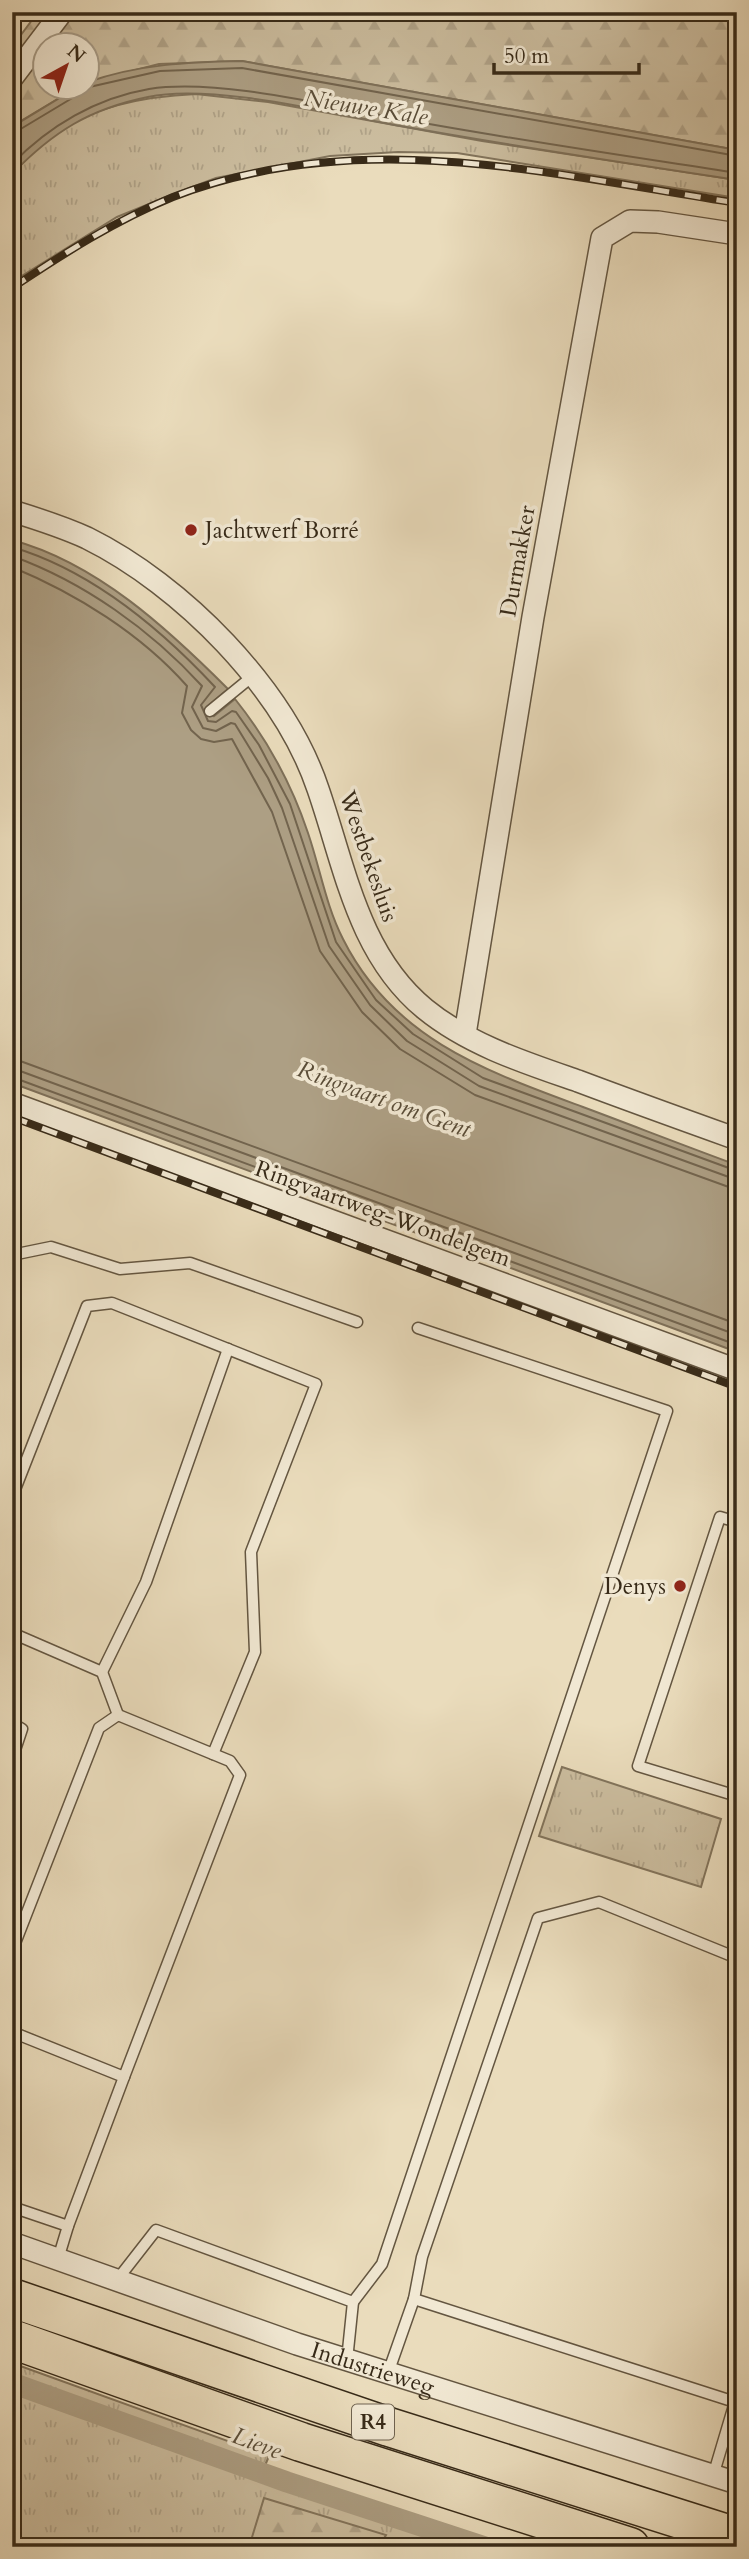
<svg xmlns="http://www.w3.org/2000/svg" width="749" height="2559" viewBox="0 0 749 2559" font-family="Cardo,serif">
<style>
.grass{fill:url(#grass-tufts);stroke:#82745c;stroke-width:2}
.forest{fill:url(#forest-firs);stroke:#82745c;stroke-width:2}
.water{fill:#ad9f84;stroke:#7e7059;stroke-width:2}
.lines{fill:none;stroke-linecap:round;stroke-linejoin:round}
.shore{stroke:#72644e;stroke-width:2}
.canal{stroke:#ad9f84;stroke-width:21}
.lane-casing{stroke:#645641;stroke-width:13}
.street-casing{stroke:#645641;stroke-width:24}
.highway-casing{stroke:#372a18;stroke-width:41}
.lane{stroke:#f1e8d3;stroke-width:10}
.street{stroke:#f1e8d3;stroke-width:21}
.highway{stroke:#eadcbc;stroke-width:38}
.rail-casing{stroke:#372a18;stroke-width:8}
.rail{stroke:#f1e8d3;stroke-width:5;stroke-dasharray:16;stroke-linecap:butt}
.poi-dot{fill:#8f2418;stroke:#f1e8d3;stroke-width:2.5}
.labels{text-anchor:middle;stroke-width:7;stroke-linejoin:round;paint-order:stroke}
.shield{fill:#f1e8d3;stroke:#6f6350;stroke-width:2}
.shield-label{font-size:21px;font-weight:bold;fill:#372a18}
.poi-label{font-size:23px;fill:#372a18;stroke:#f1e8d3;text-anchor:start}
.street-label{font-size:23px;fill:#372a18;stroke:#f1e8d3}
.water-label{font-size:24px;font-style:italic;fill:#5a4d38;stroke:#f1e8d3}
</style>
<defs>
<pattern id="grass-tufts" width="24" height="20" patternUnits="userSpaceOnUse" patternTransform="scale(1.75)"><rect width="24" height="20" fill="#ccbea0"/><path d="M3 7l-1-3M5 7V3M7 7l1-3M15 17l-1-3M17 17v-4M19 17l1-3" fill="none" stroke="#b0a389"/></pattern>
<pattern id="forest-firs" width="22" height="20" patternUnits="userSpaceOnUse" patternTransform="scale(1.75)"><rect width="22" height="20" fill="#ccbea0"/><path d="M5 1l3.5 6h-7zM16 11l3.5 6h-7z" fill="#b0a389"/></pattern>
</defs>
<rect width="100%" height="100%" fill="#eadcbc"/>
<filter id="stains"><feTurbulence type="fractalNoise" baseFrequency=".00286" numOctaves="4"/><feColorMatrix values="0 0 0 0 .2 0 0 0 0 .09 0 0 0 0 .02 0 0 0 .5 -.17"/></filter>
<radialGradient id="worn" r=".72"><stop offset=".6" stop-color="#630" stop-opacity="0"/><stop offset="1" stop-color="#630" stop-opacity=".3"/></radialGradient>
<g class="grass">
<path d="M 196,94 L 268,102 L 482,141 L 737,180 L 737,198 L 457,153 L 398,152 L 330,156 L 216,178 L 171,195 L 117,217 L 12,282 L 12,174 C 27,159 42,141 60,130 C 100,104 150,96 196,94 Z"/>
<path d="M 562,1767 L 721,1819 L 701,1887 L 539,1836 Z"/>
<path d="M 12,2363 L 269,2456 L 259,2480 L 458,2547 L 12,2547 Z"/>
</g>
<g class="forest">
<path d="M 38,12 L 737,12 L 737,150 L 242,61 L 159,64 L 88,82 L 88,46 L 46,46 L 46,88 L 76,88 L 14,125 L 12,47 Z"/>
<path d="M 264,2498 L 386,2535 L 379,2547 L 249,2547 Z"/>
</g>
<g class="water">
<path d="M 242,61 L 737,150 L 737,180 C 625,163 512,146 401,126 C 334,114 212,83 148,97 C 89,109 53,132 12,174 L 12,123 L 15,125 L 76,88 L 88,88 L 88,82 C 139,64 189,62 242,61 Z"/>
<path d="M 12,540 C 97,563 168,629 228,689 L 207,707 L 214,716 L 235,699 C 267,739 292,785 308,833 C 320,868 326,906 343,939 C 393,1039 486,1071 583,1107 C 634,1126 685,1146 737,1165 L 737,1352 L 12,1083 Z"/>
</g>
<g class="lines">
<g class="shore">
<path d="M 85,88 L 160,71 L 242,68 L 737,156"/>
<path d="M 12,131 L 19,130 L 74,97 L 79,88"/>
<path d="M 12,164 C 49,126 96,98 149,89 C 221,78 333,107 407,120 C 516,140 627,156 737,173"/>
<path d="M 12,547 C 90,570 161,629 215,687 L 201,705 L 208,721 L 216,722 L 232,711 L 236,712 L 259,745 L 290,804 L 336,942 L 376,1000 L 413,1034 L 483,1078 L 737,1171"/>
<path d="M 12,556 C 84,582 151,630 202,686 L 192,707 L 203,728 L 216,731 L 231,723 L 235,724 L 268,778 L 282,808 L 329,946 L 370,1005 L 407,1041 L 479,1086 L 737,1180"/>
<path d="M 12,567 C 77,594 141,634 187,686 L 182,713 L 191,730 L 201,739 L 214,742 L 232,739 L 272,812 L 320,951 L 362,1012 L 400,1049 L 475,1095 L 737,1190"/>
<path d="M 12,1058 L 737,1324"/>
<path d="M 12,1068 L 737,1335"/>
<path d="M 12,1077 L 737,1345"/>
</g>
<path class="canal" d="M 12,2383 L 287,2482 L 485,2547"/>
<defs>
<g id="lane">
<path d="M 210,711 L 254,675"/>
<path d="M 12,1255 L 51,1247 L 120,1269 L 190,1263 L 357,1322"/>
<path d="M 12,1497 L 87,1306 L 112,1303 L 316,1384 L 251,1552 L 255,1652 L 213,1754"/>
<path d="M 737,1522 L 720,1517 L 638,1766 L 737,1796"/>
<path d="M 12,1633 L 102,1672 L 118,1715"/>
<path d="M 102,1672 L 146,1582 L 228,1349"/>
<path d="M 12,1723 L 22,1729 L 12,1759"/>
<path d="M 12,1951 L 99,1728 L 118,1715 L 230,1761 L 240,1775 L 124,2077"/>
<path d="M 12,2032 L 124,2077 L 68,2226"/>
<path d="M 12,2207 L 68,2226 L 58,2259"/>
<path d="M 117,2280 L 156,2230 L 353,2302 L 347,2360"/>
<path d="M 414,2299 L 422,2257 L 538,1918 L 599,1902 L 737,1958"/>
<path d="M 353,2302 L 382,2264 L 667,1411 L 418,1328"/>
<path d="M 388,2373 L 414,2299 L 735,2402 L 713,2476"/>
</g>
<g id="street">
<path d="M 12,78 L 62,12"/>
<path d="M 12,511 C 38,519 63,527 87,538 C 182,585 284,688 318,789 C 345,867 358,954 425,1009 C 469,1045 526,1063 578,1081 C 631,1101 684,1120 737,1139"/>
<path d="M 465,1034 L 533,617 L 602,238 L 630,221 L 658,222 L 737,234"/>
<path d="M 12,1103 L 737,1370"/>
<path id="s1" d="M 12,2243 L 297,2344 L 737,2483"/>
</g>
<g id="highway">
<path d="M 12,2298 L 389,2427 L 737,2537"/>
<path d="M 12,2339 L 301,2442 L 630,2547"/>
</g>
</defs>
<use href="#lane" class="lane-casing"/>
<use href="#street" class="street-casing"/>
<use href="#highway" class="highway-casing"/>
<use href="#lane" class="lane"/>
<use href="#street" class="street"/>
<use href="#highway" class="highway"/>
<defs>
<g id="rail">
<path d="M 12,288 C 63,254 116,220 173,197 C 359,125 548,174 737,203"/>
<path d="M 12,1117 L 737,1387"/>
</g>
</defs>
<use href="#rail" class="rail-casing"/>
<use href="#rail" class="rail"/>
</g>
<g class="poi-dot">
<circle cx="191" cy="530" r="7"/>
<circle cx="680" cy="1586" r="7"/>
</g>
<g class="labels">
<rect class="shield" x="352" y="2404.5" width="42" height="35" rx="5"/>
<g class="shield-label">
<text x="373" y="2429">R4</text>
</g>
<g class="poi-label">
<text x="205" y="538">Jachtwerf Borré</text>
<text x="666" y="1594" text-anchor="end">Denys</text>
</g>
<g class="street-label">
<text transform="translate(517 561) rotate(-80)" y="8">Durmakker</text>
<text transform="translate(369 856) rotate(71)" y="8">Westbekesluis</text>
<text transform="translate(383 1213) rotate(20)" y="8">Ringvaartweg-Wondelgem</text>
<text dy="8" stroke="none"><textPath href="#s1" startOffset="382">Industrieweg</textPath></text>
</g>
<g class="water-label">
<text transform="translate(366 107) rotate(9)" y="8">Nieuwe Kale</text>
<text transform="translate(384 1099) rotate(20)" y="8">Ringvaart om Gent</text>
<text transform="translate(257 2443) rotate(20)" y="8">Lieve</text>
</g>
</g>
<rect width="749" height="2559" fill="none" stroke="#eadcbc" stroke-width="42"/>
<rect x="14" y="14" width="721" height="2531" fill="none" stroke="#372a18" stroke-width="3.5"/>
<rect x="21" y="21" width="707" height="2517" fill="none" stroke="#372a18" stroke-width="2"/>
<g transform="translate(66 66) rotate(40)"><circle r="33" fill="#f1e8d3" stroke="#a79c88" stroke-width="2"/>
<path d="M0-5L12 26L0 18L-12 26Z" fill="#8f2418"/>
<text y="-10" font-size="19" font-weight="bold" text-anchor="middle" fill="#372a18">N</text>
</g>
<path d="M494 63v10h145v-10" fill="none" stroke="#372a18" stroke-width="3.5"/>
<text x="504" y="63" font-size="21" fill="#372a18" stroke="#f1e8d3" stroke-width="5" paint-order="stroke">50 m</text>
<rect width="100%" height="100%" filter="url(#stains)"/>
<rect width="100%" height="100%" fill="url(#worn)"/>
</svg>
